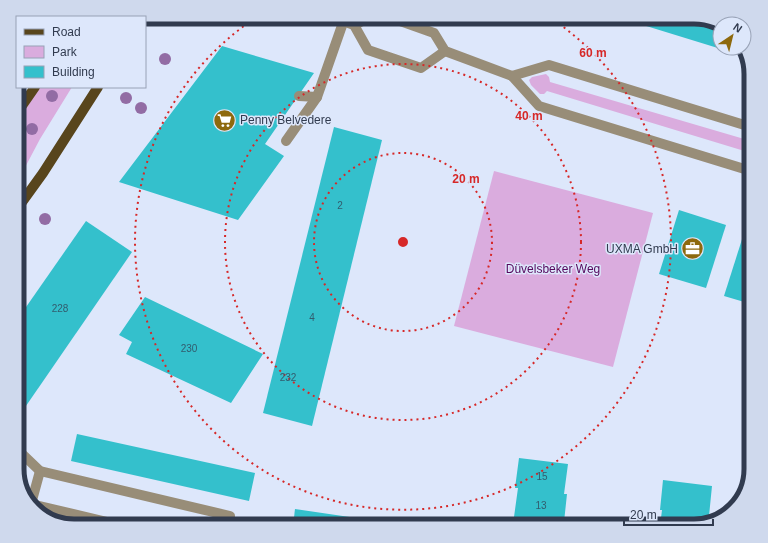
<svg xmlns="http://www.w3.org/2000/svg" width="768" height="543" viewBox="0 0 768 543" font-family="Helvetica,sans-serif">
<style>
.green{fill:#daacde}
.building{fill:#34c0cc}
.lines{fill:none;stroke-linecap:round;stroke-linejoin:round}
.minor{stroke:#988d78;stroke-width:10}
.major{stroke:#58451c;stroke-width:10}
.tree{fill:#926ca4}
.ring{fill:none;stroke:#d62828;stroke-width:2;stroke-dasharray:2 4}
.labels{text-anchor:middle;stroke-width:3;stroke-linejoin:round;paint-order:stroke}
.number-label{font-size:10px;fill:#325c6e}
.poi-label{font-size:12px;fill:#313b4f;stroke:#dde7fb;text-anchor:start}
.park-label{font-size:12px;fill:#55075d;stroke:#dde7fb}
.rim{fill:none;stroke:#313b4f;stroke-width:5}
.centre{fill:#d62828;stroke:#dde7fb;stroke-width:2}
.ring-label{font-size:12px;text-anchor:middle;font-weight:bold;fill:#d62828;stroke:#dde7fb;stroke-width:3;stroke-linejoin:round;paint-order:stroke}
</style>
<rect width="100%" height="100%" fill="#dde7fb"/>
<g class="green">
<path d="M 546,74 L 549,77 L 550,82 L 751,141 L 751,153 L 547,91 L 544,94 L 540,94 L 531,85 L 529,80 L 532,77 Z"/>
<path d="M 40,87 L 72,87 L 40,139 L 21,175 L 18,177 L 17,122 Z"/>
<path d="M 494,171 L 653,213 L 613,367 L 454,326 Z"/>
</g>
<g class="building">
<path d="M 617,17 L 695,17 L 720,26 L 720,48 L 745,48 L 747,57 Z"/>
<path d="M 222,46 L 314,73 L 265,144 L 284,156 L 238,220 L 119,182 Z"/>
<path d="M 334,127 L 382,140 L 312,426 L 263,413 Z"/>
<path d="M 679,210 L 726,225 L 706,288 L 659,274 Z"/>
<path d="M 86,221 L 132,252 L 17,419 L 17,320 Z"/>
<path d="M 744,233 L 751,235 L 751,304 L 724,296 Z"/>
<path d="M 145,297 L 263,354 L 231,403 L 126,354 L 132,342 L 119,335 Z"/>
<path d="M 77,434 L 255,473 L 249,501 L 71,461 Z"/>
<path d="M 519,458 L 568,464 L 564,494 L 567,494 L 564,522 L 566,522 L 565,526 L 515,526 L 516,517 L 514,517 L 518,488 L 515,488 Z"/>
<path d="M 663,480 L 712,486 L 709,516 L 712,516 L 711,522 L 694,526 L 660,526 L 662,510 L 660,510 Z"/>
<path d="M 295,509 L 370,520 L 369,526 L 293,526 Z"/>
</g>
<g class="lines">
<g class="minor">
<path d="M 332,17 L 354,25 L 368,50 L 421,68 L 445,51"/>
<path d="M 389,17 L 434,33 L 445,51 L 512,76 L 539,106 L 751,171"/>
<path d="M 354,25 L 371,17"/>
<path d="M 512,76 L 549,65 L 751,127"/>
<path d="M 299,96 L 317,97 L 345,17"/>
<path d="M 286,141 L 317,97"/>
<path d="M 17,449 L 40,471 L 230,516 L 228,526"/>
<path d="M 40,471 L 31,504 L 124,526"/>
</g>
<g class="major">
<path d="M 145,20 L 147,17"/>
<path d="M 17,113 L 35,87"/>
<path d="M 17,209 L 43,173 L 98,87"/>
</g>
</g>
<g class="tree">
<circle cx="165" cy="59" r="6"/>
<circle cx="52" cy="96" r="6"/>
<circle cx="126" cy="98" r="6"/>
<circle cx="141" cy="108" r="6"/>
<circle cx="32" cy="129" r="6"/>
<circle cx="45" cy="219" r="6"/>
</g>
<g class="ring">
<circle cx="403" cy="242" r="89"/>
<circle cx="403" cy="242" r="178"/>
<path d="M549 17A268 268 0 1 1 257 17"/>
</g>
<defs>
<symbol id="supermarket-disc" viewBox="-11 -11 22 22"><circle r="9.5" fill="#8e690d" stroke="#dde7fb"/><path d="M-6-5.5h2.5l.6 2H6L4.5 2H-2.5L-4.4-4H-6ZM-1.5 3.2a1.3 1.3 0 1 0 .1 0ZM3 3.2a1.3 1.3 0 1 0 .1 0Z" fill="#fff"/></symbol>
<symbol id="office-disc" viewBox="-11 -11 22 22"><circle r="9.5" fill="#8e690d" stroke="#dde7fb"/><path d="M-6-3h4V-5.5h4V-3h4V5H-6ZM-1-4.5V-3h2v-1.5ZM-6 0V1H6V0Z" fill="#fff"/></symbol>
</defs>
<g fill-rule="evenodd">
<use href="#supermarket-disc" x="212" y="108" width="25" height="25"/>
<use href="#office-disc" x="680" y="236" width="25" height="25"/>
</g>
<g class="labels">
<g class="number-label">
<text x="340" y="209">2</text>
<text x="60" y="312">228</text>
<text x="312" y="321">4</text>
<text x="189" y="352">230</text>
<text x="288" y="381">232</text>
<text x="542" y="480">15</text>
<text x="541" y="509">13</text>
</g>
<g class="poi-label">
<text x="240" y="124">Penny Belvedere</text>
<text x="678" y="253" text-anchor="end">UXMA GmbH</text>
</g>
<g class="park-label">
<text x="553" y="273">Düvelsbeker Weg</text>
</g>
</g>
<path d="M0 0H768V543H0ZM74 24H694A50 50 0 0 1 744 74V469A50 50 0 0 1 694 519H74A50 50 0 0 1 24 469V74A50 50 0 0 1 74 24Z" fill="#cfd9ed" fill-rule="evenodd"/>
<path class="rim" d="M74 24H694A50 50 0 0 1 744 74V469A50 50 0 0 1 694 519H74A50 50 0 0 1 24 469V74A50 50 0 0 1 74 24Z"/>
<circle cx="403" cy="242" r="6" class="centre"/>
<g class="ring-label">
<text x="593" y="57">60 m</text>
<text x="529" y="120">40 m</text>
<text x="466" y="183">20 m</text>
</g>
<rect x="16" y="16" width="130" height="72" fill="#dde7fb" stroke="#98a2b6"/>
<rect x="24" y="29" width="20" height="6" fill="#58451c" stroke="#98a2b6"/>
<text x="52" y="36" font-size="12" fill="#313b4f">Road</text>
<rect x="24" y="46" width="20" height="12" fill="#daacde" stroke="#98a2b6"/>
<text x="52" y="56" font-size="12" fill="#313b4f">Park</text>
<rect x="24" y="66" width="20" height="12" fill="#34c0cc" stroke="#98a2b6"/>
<text x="52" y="76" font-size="12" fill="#313b4f">Building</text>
<g transform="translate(732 36) rotate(35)"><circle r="19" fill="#dde7fb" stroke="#98a2b6"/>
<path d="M0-3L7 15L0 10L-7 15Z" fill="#8e690d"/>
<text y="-6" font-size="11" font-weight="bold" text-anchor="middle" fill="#313b4f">N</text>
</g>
<path d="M624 519v6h89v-6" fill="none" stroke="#313b4f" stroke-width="2"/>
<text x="630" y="519" font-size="12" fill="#313b4f" stroke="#dde7fb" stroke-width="3" paint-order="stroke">20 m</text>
</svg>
